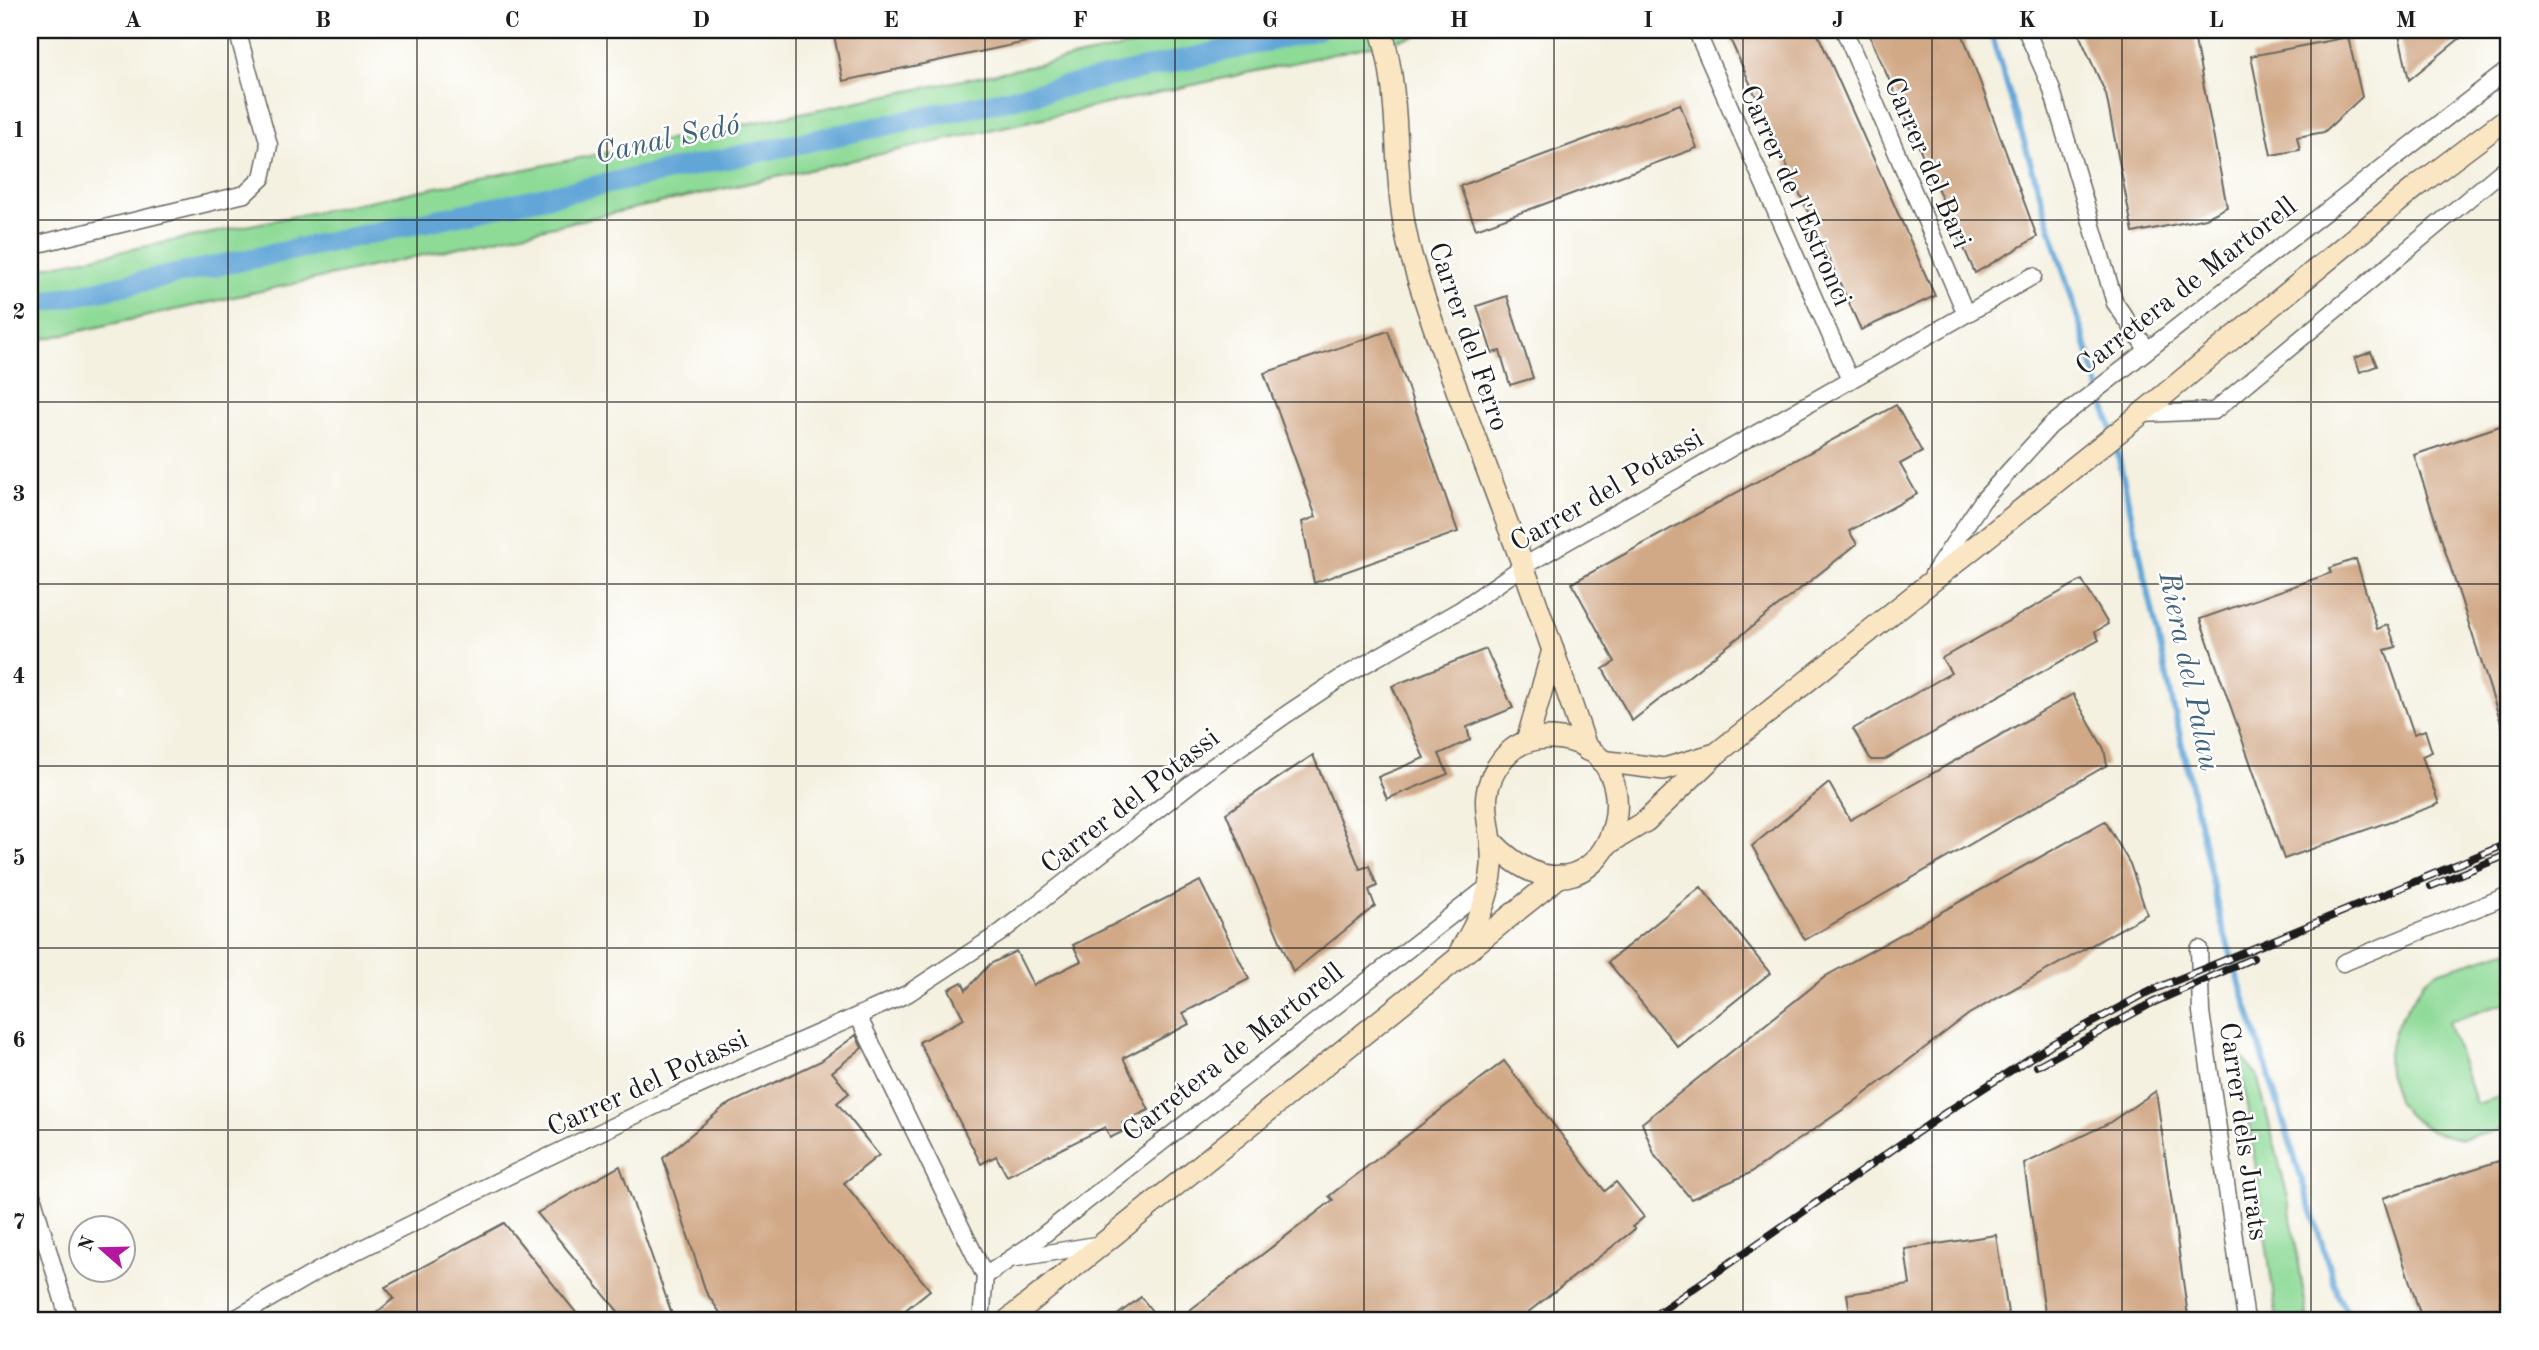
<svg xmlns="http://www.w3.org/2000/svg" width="2539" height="1350" viewBox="0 0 2539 1350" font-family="'Old Standard TT',serif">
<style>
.green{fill:#8eda97;stroke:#557b5a;stroke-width:2}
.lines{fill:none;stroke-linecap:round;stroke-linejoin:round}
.stream{stroke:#62a6d7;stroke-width:6}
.canal{stroke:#62a6d7;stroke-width:21}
.building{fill:#d1a987}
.street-casing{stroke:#686761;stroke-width:19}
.secondary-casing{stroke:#686761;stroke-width:24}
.street{stroke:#fff;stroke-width:16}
.secondary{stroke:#fbe6c4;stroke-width:21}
.rail-casing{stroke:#1c1c1c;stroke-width:8}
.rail{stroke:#fff;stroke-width:5;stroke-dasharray:16;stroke-linecap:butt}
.grid{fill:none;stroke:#1c1c1c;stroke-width:2;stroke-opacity:0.55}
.labels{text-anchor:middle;stroke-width:5;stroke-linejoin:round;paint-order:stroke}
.street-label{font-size:28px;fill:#1c1c1c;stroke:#fff}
.water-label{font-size:30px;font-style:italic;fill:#3f617a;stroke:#fff}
.neatline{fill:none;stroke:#1c1c1c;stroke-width:2.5}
.grid-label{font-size:23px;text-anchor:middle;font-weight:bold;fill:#1c1c1c}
</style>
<rect width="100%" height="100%" fill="#fff"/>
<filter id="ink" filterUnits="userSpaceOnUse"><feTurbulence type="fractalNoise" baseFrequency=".0143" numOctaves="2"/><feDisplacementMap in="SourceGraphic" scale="14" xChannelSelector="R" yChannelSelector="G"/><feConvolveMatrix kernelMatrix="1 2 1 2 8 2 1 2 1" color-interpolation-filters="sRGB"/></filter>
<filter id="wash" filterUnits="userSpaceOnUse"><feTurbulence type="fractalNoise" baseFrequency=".00686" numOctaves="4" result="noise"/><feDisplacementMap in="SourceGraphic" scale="28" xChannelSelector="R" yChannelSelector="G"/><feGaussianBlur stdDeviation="1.57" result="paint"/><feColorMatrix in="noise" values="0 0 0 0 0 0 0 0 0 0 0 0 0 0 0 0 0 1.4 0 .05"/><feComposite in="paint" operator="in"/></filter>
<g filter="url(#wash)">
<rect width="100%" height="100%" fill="#f4f1e1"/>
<g class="green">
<path d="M 1208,30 L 1442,30 L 30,342 L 30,270 Z"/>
<path d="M 2509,950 L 2509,1002 L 2448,1022 L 2476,1104 L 2509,1094 L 2509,1128 L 2461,1139 L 2432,1132 L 2407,1114 L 2398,1102 L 2388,1073 L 2387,1057 L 2395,1028 L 2424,981 L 2440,971 Z"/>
<path d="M 2240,1056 L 2257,1075 L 2288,1198 L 2308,1320 L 2277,1320 Z"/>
</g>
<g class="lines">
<g class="stream">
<path d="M 1990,30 L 2112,430"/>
<path d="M 2115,441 L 2222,926 L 2338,1295 L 2350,1320"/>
</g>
<path class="canal" d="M 30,305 L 996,102 L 1316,30"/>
</g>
<g id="blocks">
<g class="building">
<path d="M 833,30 L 1049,30 L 1050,37 L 843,81 Z"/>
<path d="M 1726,30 L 1816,30 L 1935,296 L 1861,330 Z"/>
<path d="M 1867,30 L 1961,30 L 2037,237 L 1975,273 Z"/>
<path d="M 2077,30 L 2193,30 L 2227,207 L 2206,218 L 2133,233 L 2106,94 Z"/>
<path d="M 2398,30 L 2470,30 L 2409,80 Z"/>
<path d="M 2348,37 L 2362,97 L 2324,132 L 2297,137 L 2300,150 L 2271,155 L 2251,56 Z"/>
<path d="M 1680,104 L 1697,148 L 1476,229 L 1460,186 Z"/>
<path d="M 1507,296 L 1533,378 L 1510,385 L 1500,351 L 1492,353 L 1477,306 Z"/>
<path d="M 1388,331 L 1458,532 L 1314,583 L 1302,522 L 1316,517 L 1264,373 Z"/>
<path d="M 2371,352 L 2377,366 L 2360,372 L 2355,358 Z"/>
<path d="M 1896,405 L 1922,452 L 1900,464 L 1917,494 L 1849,531 L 1857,544 L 1632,721 L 1603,669 L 1615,662 L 1572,583 Z"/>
<path d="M 2509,423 L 2509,738 L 2506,738 L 2414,455 Z"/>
<path d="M 2356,559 L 2377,629 L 2388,625 L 2396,647 L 2385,650 L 2414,734 L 2425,730 L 2432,752 L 2422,756 L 2439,804 L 2284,859 L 2200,619 L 2331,573 L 2329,568 Z"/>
<path d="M 2082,580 L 2108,624 L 2095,632 L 2099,640 L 1884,760 L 1871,760 L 1853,729 L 1951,673 L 1942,658 Z"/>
<path d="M 1486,649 L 1513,708 L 1467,727 L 1470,740 L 1439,754 L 1448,774 L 1387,799 L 1378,777 L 1424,758 L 1392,686 Z"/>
<path d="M 2073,694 L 2104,749 L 2107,765 L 1805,940 L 1752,846 L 1829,783 L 1850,820 Z"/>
<path d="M 1313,755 L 1360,869 L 1369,866 L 1377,886 L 1369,890 L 1375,906 L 1293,972 L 1226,813 Z"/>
<path d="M 2105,821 L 2130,864 L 2147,914 L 1969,1014 L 1854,1102 L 1750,1173 L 1691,1199 L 1655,1156 L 1642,1123 L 1826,976 Z"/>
<path d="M 1200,881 L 1249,979 L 1183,1013 L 1189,1024 L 1123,1058 L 1149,1110 L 1122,1123 L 1126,1130 L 1110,1138 L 1105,1127 L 1007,1176 L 996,1156 L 981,1164 L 919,1042 L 964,1019 L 949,989 L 962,982 L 966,990 L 990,964 L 1016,951 L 1033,985 L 1081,961 L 1073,945 Z"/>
<path d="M 1701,887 L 1770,973 L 1678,1047 L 1608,962 Z"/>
<path d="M 856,1035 L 862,1048 L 832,1072 L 849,1093 L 837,1103 L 879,1155 L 844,1183 L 930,1290 L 893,1320 L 725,1320 L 706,1292 L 663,1158 L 725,1106 L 821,1061 Z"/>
<path d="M 1504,1061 L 1605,1191 L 1616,1182 L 1644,1217 L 1632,1227 L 1635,1229 L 1518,1320 L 1177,1320 L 1333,1200 L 1329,1196 Z"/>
<path d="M 2156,1091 L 2188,1316 L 2159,1320 L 2046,1320 L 2024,1164 L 2109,1123 Z"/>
<path d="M 2505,1159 L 2509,1171 L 2509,1320 L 2422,1320 L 2383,1198 Z"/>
<path d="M 620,1166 L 652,1257 L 674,1320 L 625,1320 L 537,1213 Z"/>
<path d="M 504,1223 L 582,1320 L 368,1320 L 394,1298 L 385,1287 Z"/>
<path d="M 1996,1235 L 2009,1320 L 1851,1320 L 1847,1294 L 1910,1285 L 1905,1249 Z"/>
<path d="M 1141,1297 L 1159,1320 L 1111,1320 Z"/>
</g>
</g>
</g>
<g filter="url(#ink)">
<use href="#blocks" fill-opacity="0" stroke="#686761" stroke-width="2"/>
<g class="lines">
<defs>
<g id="street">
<path d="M 1696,30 L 1850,380"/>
<path d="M 1844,30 L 1966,314"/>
<path d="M 2026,30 L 2051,87 L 2115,303 L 2147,349"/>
<path d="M 30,246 L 245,194 L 262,178 L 269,145 L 237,30"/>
<path d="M 2141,414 L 2214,411 L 2509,165"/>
<path d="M 1933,574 L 1983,500 L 2050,426 L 2509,69"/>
<path d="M 2199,949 L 2201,1012 L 2246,1320"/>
<path d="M 2343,963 L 2509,895"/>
<path d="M 858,1016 L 985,1276"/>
<path d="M 30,1189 L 69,1320"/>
<path d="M 1017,1258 L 1102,1244"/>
<path d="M 985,1276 L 1028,1247 L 1490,885"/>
<path d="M 233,1320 L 319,1270 L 506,1177 L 678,1095 L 907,994 L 1000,933 L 1212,767 L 1287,714 L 1341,678 L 1460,610 L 1522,567 L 2033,276"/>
<path d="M 981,1320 L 985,1276"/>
</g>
<g id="secondary">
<path d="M 1381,30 C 1404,103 1390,181 1411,255 C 1437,345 1474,432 1506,520 C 1535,596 1561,673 1587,750"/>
<path d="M 1527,741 L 1553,650"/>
<path d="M 1601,761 L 1664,769 L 1712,755"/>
<path d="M 1609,843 L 1646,821 L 1716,754 L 2141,414 L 2416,187 L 2509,117"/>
<path d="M 1461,950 C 1476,925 1490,897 1492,866 C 1495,825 1472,799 1502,760 C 1515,743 1533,737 1553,738 C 1673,746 1606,958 1492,842"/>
<path d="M 1008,1320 L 1560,876"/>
</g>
</defs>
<use href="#street" class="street-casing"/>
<use href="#secondary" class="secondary-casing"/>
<use href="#street" class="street"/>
<use href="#secondary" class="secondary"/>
<defs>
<g id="rail">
<path d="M 2431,886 L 2509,854"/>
<path d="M 2037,1066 L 2152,1003 L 2253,958"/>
<path d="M 1648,1320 L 1945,1113 L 2052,1044 L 2150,991 L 2509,843"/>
</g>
</defs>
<use href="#rail" class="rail-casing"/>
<use href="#rail" class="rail"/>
</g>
</g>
<path class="grid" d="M 228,30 L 228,1320M 417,30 L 417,1320M 607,30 L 607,1320M 796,30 L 796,1320M 985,30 L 985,1320M 1175,30 L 1175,1320M 1364,30 L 1364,1320M 1554,30 L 1554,1320M 1743,30 L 1743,1320M 1932,30 L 1932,1320M 2122,30 L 2122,1320M 2311,30 L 2311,1320M 30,220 L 2509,220M 30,402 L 2509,402M 30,584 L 2509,584M 30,766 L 2509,766M 30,948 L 2509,948M 30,1130 L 2509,1130"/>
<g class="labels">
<g class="street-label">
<text transform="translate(1929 162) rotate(67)" y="10">Carrer del Bari</text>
<text transform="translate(1797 195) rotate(66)" y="10">Carrer de l'Estronci</text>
<text transform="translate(2185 285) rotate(-38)" y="10">Carretera de Martorell</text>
<text transform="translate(1470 336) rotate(71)" y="10">Carrer del Ferro</text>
<text transform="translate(1606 489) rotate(-30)" y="10">Carrer del Potassi</text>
<text transform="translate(1129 800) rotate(-38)" y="10">Carrer del Potassi</text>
<text transform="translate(1232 1051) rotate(-38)" y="10">Carretera de Martorell</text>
<text transform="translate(647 1082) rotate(-25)" y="10">Carrer del Potassi</text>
<text transform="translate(2245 1131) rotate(82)" y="10">Carrer dels Jurats</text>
</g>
<g class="water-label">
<text transform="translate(667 138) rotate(-12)" y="10">Canal Sedó</text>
<text transform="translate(2190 671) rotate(78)" y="10">Riera del Palau</text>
</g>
</g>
<rect width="2539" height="1350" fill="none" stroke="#fff" stroke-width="77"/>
<g transform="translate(102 1249) rotate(290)"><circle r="33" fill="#ffffff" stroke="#a4a4a4" stroke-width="2"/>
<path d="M0-5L12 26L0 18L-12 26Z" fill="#b5179e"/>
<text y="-10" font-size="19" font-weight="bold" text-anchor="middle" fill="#1c1c1c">N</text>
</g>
<rect x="38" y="38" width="2462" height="1274" class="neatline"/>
<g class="grid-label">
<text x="133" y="27">A</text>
<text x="323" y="27">B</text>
<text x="512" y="27">C</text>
<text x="701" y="27">D</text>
<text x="891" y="27">E</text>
<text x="1080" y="27">F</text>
<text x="1270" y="27">G</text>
<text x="1459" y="27">H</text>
<text x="1648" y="27">I</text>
<text x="1838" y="27">J</text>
<text x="2027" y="27">K</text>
<text x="2216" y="27">L</text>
<text x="2406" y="27">M</text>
<text x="19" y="137">1</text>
<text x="19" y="319">2</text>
<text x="19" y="501">3</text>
<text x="19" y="683">4</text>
<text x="19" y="865">5</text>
<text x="19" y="1047">6</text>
<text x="19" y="1229">7</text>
</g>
</svg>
